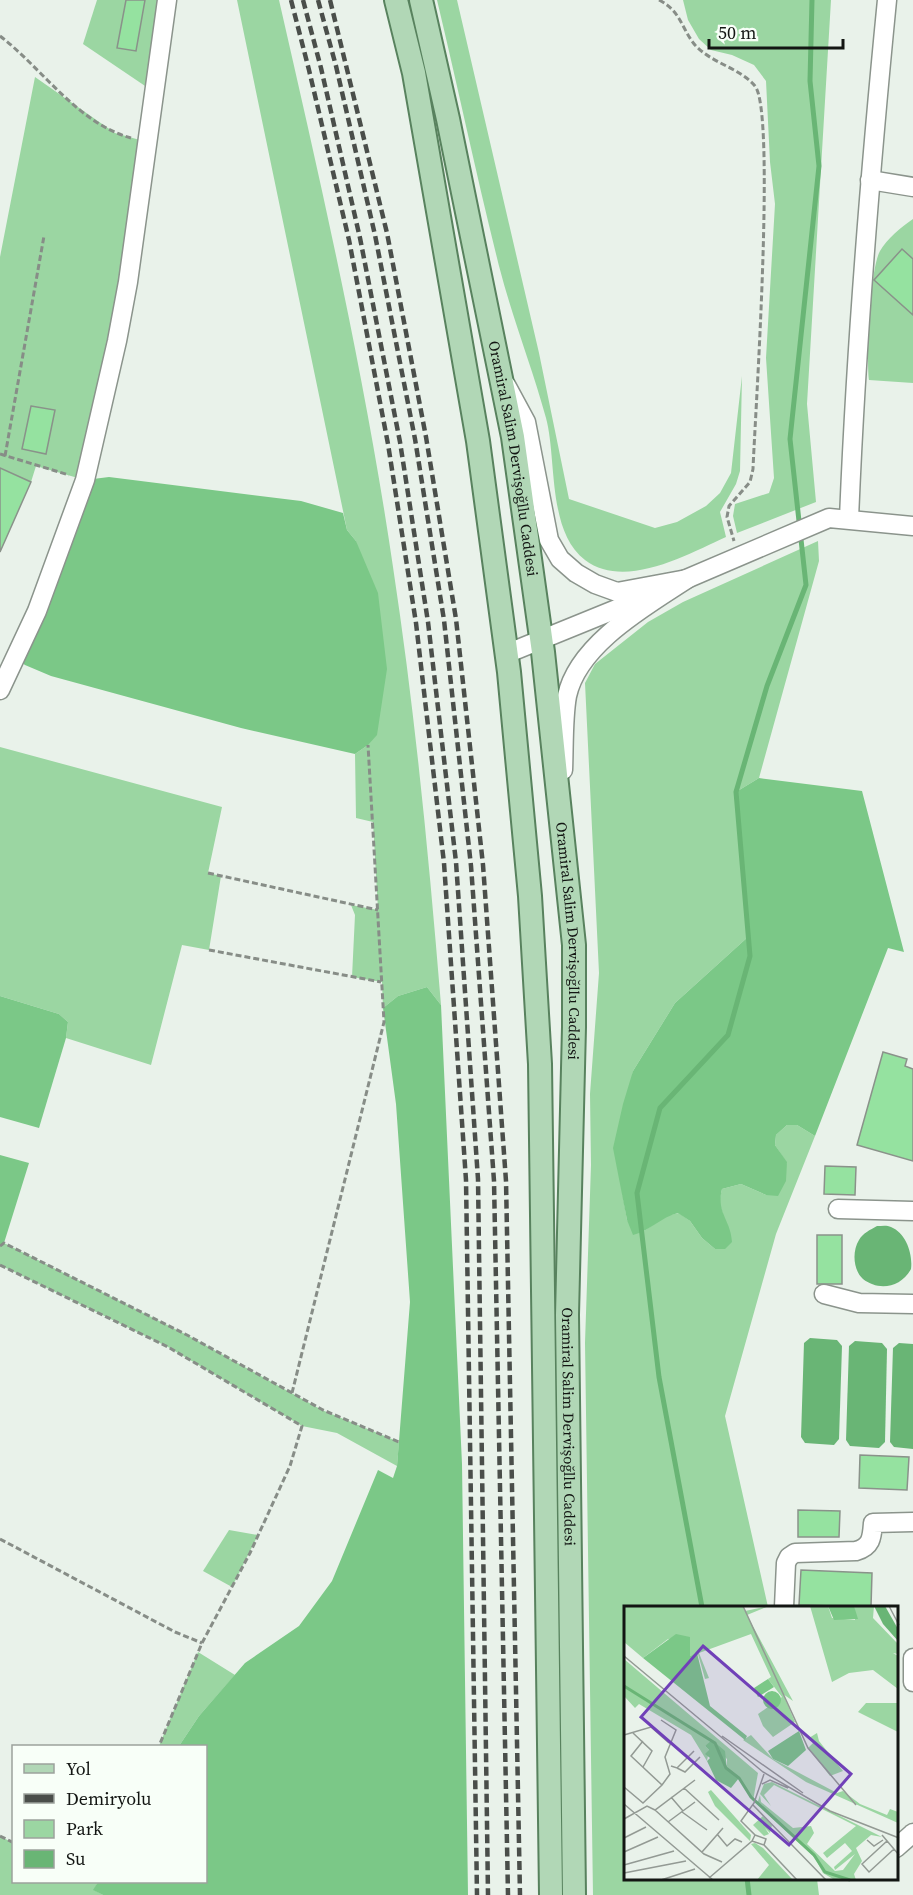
<svg xmlns="http://www.w3.org/2000/svg" width="913" height="1895" viewBox="0 0 913 1895" font-family="'Source Serif 4',serif">
<style>
.green{fill:#9bd6a2}
.forest{fill:#7bc887}
.water{fill:#69b575}
.lines{fill:none;stroke-linecap:round;stroke-linejoin:round}
.stream{stroke:#69b575;stroke-width:5}
.building{fill:#95e2a0;stroke:#8a928a;stroke-width:1.5}
.minor-casing{stroke:#8b948c;stroke-width:21}
.major-casing{stroke:#58825e;stroke-width:26}
.path{stroke:#878d87;stroke-width:3;stroke-dasharray:6 3;stroke-linecap:butt}
.minor{stroke:#fff;stroke-width:18}
.major{stroke:#b1d7b6;stroke-width:22}
.rail{stroke:#4a4e4a;stroke-width:4.5;stroke-dasharray:9 4.5;stroke-linecap:butt}
.labels{text-anchor:middle;stroke-width:6;stroke-linejoin:round;paint-order:stroke}
.street-label{font-size:15px;fill:#131613;stroke:#f8fff8}
.inset-river{fill:none;stroke:#69b575;stroke-width:3}
.inset-road{fill:none;stroke:#939a94;stroke-width:1.5}
.view{fill:#7040b8;fill-opacity:0.15;stroke:#7040b8;stroke-width:3}
.inset-edge{fill:none;stroke:#131613;stroke-width:3}
</style>
<rect width="100%" height="100%" fill="#e9f2ea"/>
<g class="green">
<path d="M 97,0 L 167,0 L 154,92 L 83,44 Z"/>
<path d="M 237,0 L 279,0 C 322,188 365,376 393,567 C 415,712 429,858 441,1005 L 427,987 L 398,996 L 383,1008 L 382,982 L 352,977 L 355,915 L 351,905 L 378,910 L 373,822 L 356,818 L 355,754 L 368,745 L 356,541 L 347,530 Z"/>
<path d="M 437,0 L 457,0 L 539,353 L 569,499 L 655,528 L 677,522 L 706,506 L 720,493 L 731,473 L 742,376 L 740,471 L 736,484 L 720,512 L 726,537 C 686,555 625,590 585,560 C 547,531 557,459 546,418 C 532,367 512,317 499,266 C 477,178 458,88 437,0 Z"/>
<path d="M 683,0 L 831,0 L 807,404 L 816,502 L 737,533 L 733,516 L 735,504 L 769,493 L 774,478 L 766,358 L 775,204 L 770,162 L 766,81 L 754,65 L 732,55 L 711,50 L 699,39 L 688,20 Z"/>
<path d="M 35,77 L 115,133 L 147,142 L 85,480 L 36,466 L 31,482 L 2,469 L 0,473 L 0,257 Z"/>
<path d="M 913,219 L 913,383 L 869,380 C 866,359 870,268 880,251 C 887,239 901,227 913,219 Z"/>
<path d="M 818,541 L 819,561 L 759,778 L 736,792 L 749,936 L 675,1003 L 633,1071 L 621,1185 L 627,1220 L 641,1233 L 666,1216 L 679,1213 L 690,1221 L 702,1238 L 715,1249 L 725,1249 L 723,1214 L 719,1202 L 722,1189 L 741,1184 L 766,1195 L 787,1163 L 775,1145 L 776,1135 L 787,1125 L 797,1125 L 815,1136 L 776,1234 L 725,1416 L 768,1607 L 625,1607 L 625,1878 L 817,1879 L 819,1895 L 593,1895 L 585,1343 L 591,1165 L 590,1094 L 599,973 L 585,683 L 595,664 L 648,622 L 683,602 Z"/>
<path d="M 0,747 L 222,807 L 208,873 L 221,876 L 209,950 L 182,945 L 151,1065 L 66,1038 L 68,1022 L 59,1014 L 0,996 Z"/>
<path d="M 4,1243 L 187,1335 L 322,1410 L 399,1442 L 397,1466 L 337,1433 L 302,1426 L 168,1347 L 0,1265 L 0,1246 Z"/>
<path d="M 229,1530 L 258,1535 L 232,1587 L 203,1571 Z"/>
<path d="M 198,1652 L 235,1675 L 199,1716 L 179,1746 L 159,1746 Z"/>
<path d="M 0,1836 L 13,1843 L 14,1882 L 98,1882 L 94,1890 L 103,1895 L 0,1895 Z"/>
</g>
<g class="forest">
<path d="M 109,477 L 301,501 L 343,513 L 347,530 L 356,541 L 378,593 L 387,669 L 377,735 L 368,745 L 355,754 L 241,728 L 51,676 L 25,665 L 15,657 L 85,480 Z"/>
<path d="M 759,778 L 862,791 L 904,952 L 888,948 L 815,1136 L 797,1125 L 787,1125 L 776,1135 L 775,1145 L 787,1162 L 786,1181 L 778,1196 L 766,1195 L 741,1184 L 722,1189 C 716,1213 731,1220 732,1242 L 725,1249 L 715,1249 L 702,1238 L 690,1221 L 678,1213 C 661,1217 650,1231 633,1235 L 627,1220 L 613,1148 L 623,1104 L 633,1071 L 675,1003 L 749,936 L 736,792 Z"/>
<path d="M 427,987 L 441,1005 L 462,1464 L 468,1895 L 103,1895 L 93,1890 L 98,1882 L 206,1882 L 206,1746 L 179,1746 L 199,1716 L 245,1663 L 299,1626 L 332,1581 L 378,1470 L 393,1478 L 397,1466 L 410,1302 L 396,1104 L 383,1008 L 398,996 Z"/>
<path d="M 0,996 L 59,1014 L 68,1022 L 66,1038 L 39,1128 L 0,1117 Z"/>
<path d="M 0,1155 L 29,1163 L 4,1243 L 0,1246 Z"/>
</g>
<g class="water">
<path d="M 877,1226 C 882,1226 887,1225 891,1227 C 906,1233 913,1254 911,1269 C 901,1288 878,1291 863,1279 C 853,1270 852,1251 859,1240 C 863,1233 870,1230 877,1226 Z"/>
<path d="M 810,1338 L 837,1340 L 842,1346 L 839,1439 L 834,1445 L 805,1443 L 801,1437 L 804,1343 Z"/>
<path d="M 855,1341 L 882,1343 L 887,1349 L 885,1442 L 879,1448 L 850,1446 L 846,1440 L 849,1346 Z"/>
<path d="M 899,1343 L 913,1344 L 913,1449 L 894,1447 L 890,1442 L 893,1348 Z"/>
</g>
<g class="lines">
<g class="stream">
<path d="M 702,1607 L 659,1377 L 637,1193 L 660,1108 L 728,1035 L 750,956 L 736,792 L 767,686 L 806,585 L 790,439 L 819,166 L 810,81 L 812,0"/>
<path d="M 747,1878 L 749,1895"/>
</g>
</g>
<g class="building">
<path d="M 126,0 L 145,0 L 136,51 L 117,48 Z"/>
<path d="M 902,249 L 913,259 L 913,315 L 874,280 Z"/>
<path d="M 31,406 L 55,410 L 46,454 L 22,449 Z"/>
<path d="M 0,468 L 31,482 L 0,552 Z"/>
<path d="M 883,1052 L 907,1059 L 905,1066 L 913,1069 L 913,1161 L 857,1145 Z"/>
<path d="M 825,1166 L 856,1167 L 855,1195 L 824,1194 Z"/>
<rect x="817" y="1235" width="25" height="49"/>
<path d="M 860,1455 L 909,1457 L 907,1490 L 859,1488 Z"/>
<path d="M 798,1510 L 840,1511 L 839,1537 L 798,1537 Z"/>
<path d="M 801,1570 L 872,1573 L 871,1607 L 799,1605 Z"/>
</g>
<g class="lines">
<defs>
<g id="minor">
<path d="M 870,180 L 913,187"/>
<path d="M 506,385 L 526,422 L 549,540 L 560,559 L 576,573 L 595,584 L 617,592 L 687,579 C 646,606 578,644 567,696 C 563,718 564,747 563,770"/>
<path d="M 849,519 C 856,346 870,173 887,0"/>
<path d="M 677,583 L 829,518 L 913,526"/>
<path d="M 506,654 L 646,597"/>
<path d="M 0,690 L 37,611 L 85,480 L 117,341 L 128,282 L 167,0"/>
<path d="M 838,1209 L 913,1211"/>
<path d="M 824,1294 L 859,1303 L 913,1304"/>
<path d="M 784,1607 L 786,1563 L 789,1557 L 795,1553 L 856,1551 C 871,1547 872,1538 873,1523 L 913,1522"/>
<path d="M 913,1658 L 913,1682"/>
<path d="M 896,1848 L 913,1833"/>
</g>
<g id="major">
<path d="M 396,0 L 414,73 L 478,441 L 509,672 L 530,896 L 540,1064 L 551,1895"/>
<path id="s1" d="M 421,0 L 448,119 L 513,437 L 543,652 L 574,945 L 574,1027 L 567,1315 L 574,1895"/>
</g>
</defs>
<use href="#minor" class="minor-casing"/>
<use href="#major" class="major-casing"/>
<g class="path">
<path d="M 659,0 C 681,11 681,28 695,45 C 711,63 740,68 755,86 C 776,112 755,416 753,469 L 750,482 L 729,506 L 727,517 L 734,541"/>
<path d="M 0,36 C 43,69 77,123 131,138"/>
<path d="M 0,454 L 69,475"/>
<path d="M 5,456 L 44,236"/>
<path d="M 208,873 L 378,910"/>
<path d="M 209,950 L 381,982"/>
<path d="M 0,1246 L 4,1243 L 187,1335 L 323,1410 L 399,1442"/>
<path d="M 0,1265 L 168,1347 L 302,1426 L 290,1466 L 250,1553 L 202,1643 L 159,1746"/>
<path d="M 292,1393 L 384,1022 L 368,745"/>
<path d="M 0,1539 L 175,1632 L 202,1643"/>
<path d="M 0,1836 L 14,1843"/>
</g>
<use href="#minor" class="minor"/>
<use href="#major" class="major"/>
<g class="rail">
<path d="M 291,0 L 309,70 L 349,240 L 388,444 L 416,623 L 444,863 L 466,1180 L 477,1895"/>
<path d="M 303,0 L 321,68 L 360,238 L 400,442 L 428,622 L 456,862 L 478,1179 L 488,1895"/>
<path d="M 318,0 L 336,66 L 375,235 L 415,439 L 444,620 L 471,866 L 494,1181 L 508,1895"/>
<path d="M 330,0 L 387,233 L 426,437 L 456,619 L 483,865 L 506,1181 L 520,1895"/>
</g>
</g>
<g class="labels">
<g class="street-label">
<text dy="5" stroke="none"><textPath href="#s1" startOffset="468">Oramiral Salim Dervişoğllu Caddesi</textPath></text>
<text dy="5" stroke="none"><textPath href="#s1" startOffset="954">Oramiral Salim Dervişoğllu Caddesi</textPath></text>
<text dy="5" stroke="none"><textPath href="#s1" startOffset="1440">Oramiral Salim Dervişoğllu Caddesi</textPath></text>
</g>
</g>
<g transform="translate(624 1606)">
<rect width="274" height="274" fill="#e9f2ea"/>
<path d="M 0,0 L 119,0 L 121,5 L 145,0 L 123,9 L 169,95 L 159,88 L 171,116 L 149,131 L 139,120 L 134,108 L 158,91 L 144,73 L 147,71 L 127,28 L 75,47 L 85,72 L 81,73 L 74,48 L 66,50 L 66,31 L 44,33 L 19,52 L 0,36 ZM 186,0 L 204,0 L 208,12 L 231,14 L 230,0 L 250,0 L 249,12 L 274,38 L 274,48 L 269,47 L 274,50 L 274,83 L 249,64 L 225,67 L 208,76 ZM 0,53 L 134,167 L 129,195 L 115,172 L 103,163 L 103,153 L 87,138 L 81,140 L 85,144 L 83,155 L 67,129 L 15,98 L 11,102 L 0,90 ZM 242,97 L 274,97 L 274,126 L 234,106 ZM 193,127 L 195,135 L 219,165 L 206,170 L 184,142 L 190,136 L 185,132 ZM 127,129 L 149,153 L 213,187 L 219,185 L 236,198 L 263,209 L 266,203 L 274,206 L 274,217 L 182,176 L 119,134 ZM 148,176 L 258,231 L 247,229 L 232,242 L 238,255 L 230,268 L 232,274 L 209,273 L 199,267 L 191,252 L 133,198 L 136,189 L 137,196 L 169,222 L 187,220 L 190,227 L 183,238 L 211,265 L 219,264 L 231,248 L 211,264 L 210,261 L 228,245 L 221,237 L 203,252 L 199,247 L 232,220 L 150,179 L 140,189 L 147,200 L 136,188 L 140,178 ZM 87,184 L 127,229 L 126,235 L 91,200 L 84,186 ZM 139,210 L 148,219 L 146,227 L 141,222 L 145,228 L 140,230 L 129,219 ZM 131,237 L 139,242 L 169,274 L 133,274 L 145,259 L 127,238 Z" fill="#9bd6a2"/>
<path d="M 204,0 L 230,0 L 234,13 L 210,14 ZM 52,28 L 66,31 L 66,50 L 73,47 L 86,100 L 123,130 L 121,134 L 19,52 ZM 144,73 L 150,81 L 134,91 L 130,82 ZM139 94a9 9 0 1 1 18 0a9 9 0 1 1-18 0ZM 175,125 L 182,144 L 164,160 L 149,153 L 144,145 ZM 88,134 L 101,145 L 103,163 L 115,172 L 107,182 L 92,174 L 83,155 L 86,152 L 81,148 L 85,144 L 81,140 Z" fill="#7bc887"/>
<path d="M 250,0 L 261,0 L 274,23 L 274,35 L 259,18 Z" fill="#69b575"/>
<path class="inset-river" d="M 0,80 L 91,137 L 102,162 L 115,172 L 127,191 L 190,249 L 201,266 L 226,274"/>
<path class="inset-road" d="M 119,0 L 184,142 L 232,199M 265,0 L 275,19M 0,50 L 139,166 L 206,205 L 275,232M 37,114 L 52,124 L 41,151 L 46,168 L 38,179M 9,127 L 28,145 L 19,161M 0,129 L 27,121 L 45,137M 98,130 L 179,187M 47,160 L 53,162 L 70,145M 53,162 L 61,166 L 76,151M 138,178 L 146,174 L 164,182M 0,181 L 19,197 L 38,179 L 7,150 L 19,135M 60,182 L 95,214M 47,191 L 59,205M 0,198 L 89,274M 129,199 L 202,274M 31,204 L 80,248 L 98,256M 58,206 L 83,224M 0,213 L 23,200 L 31,204 L 71,174M 44,216 L 71,196M 93,228 L 103,240 L 111,233 L 118,236M 131,229 L 142,233 L 140,239M 258,229 L 275,249M 0,232 L 22,221M 243,234 L 250,240 L 259,234M 128,235 L 140,239 L 173,274M 263,235 L 238,258 L 245,266 L 270,243M 0,246 L 34,231M 78,246 L 99,222M 0,259 L 50,245M 0,267 L 62,255M 85,272 L 128,235 L 131,229 L 117,215 L 130,197 L 140,168M 37,274 L 71,263"/>
<path class="view" d="M 79,40 L 227,168 L 165,239 L 17,111 Z"/>
<rect width="274" height="274" class="inset-edge"/>
</g>
<rect x="12" y="1745" width="195" height="138" fill="#f8fff8" stroke="#9ca29c" stroke-width="1.5"/>
<rect x="24" y="1764" width="30" height="9" fill="#b1d7b6" stroke="#9ca29c" stroke-width="1.5"/>
<text x="66" y="1775" font-size="18" fill="#131613">Yol</text>
<rect x="24" y="1794" width="30" height="9" fill="#4a4e4a" stroke="#9ca29c" stroke-width="1.5"/>
<text x="66" y="1805" font-size="18" fill="#131613">Demiryolu</text>
<rect x="24" y="1820" width="30" height="18" fill="#9bd6a2" stroke="#9ca29c" stroke-width="1.5"/>
<text x="66" y="1835" font-size="18" fill="#131613">Park</text>
<rect x="24" y="1850" width="30" height="18" fill="#69b575" stroke="#9ca29c" stroke-width="1.5"/>
<text x="66" y="1865" font-size="18" fill="#131613">Su</text>
<path d="M709 39v9h134v-9" fill="none" stroke="#131613" stroke-width="3"/>
<text x="718" y="39" font-size="18" fill="#131613" stroke="#f8fff8" stroke-width="4.5" paint-order="stroke">50 m</text>
</svg>
